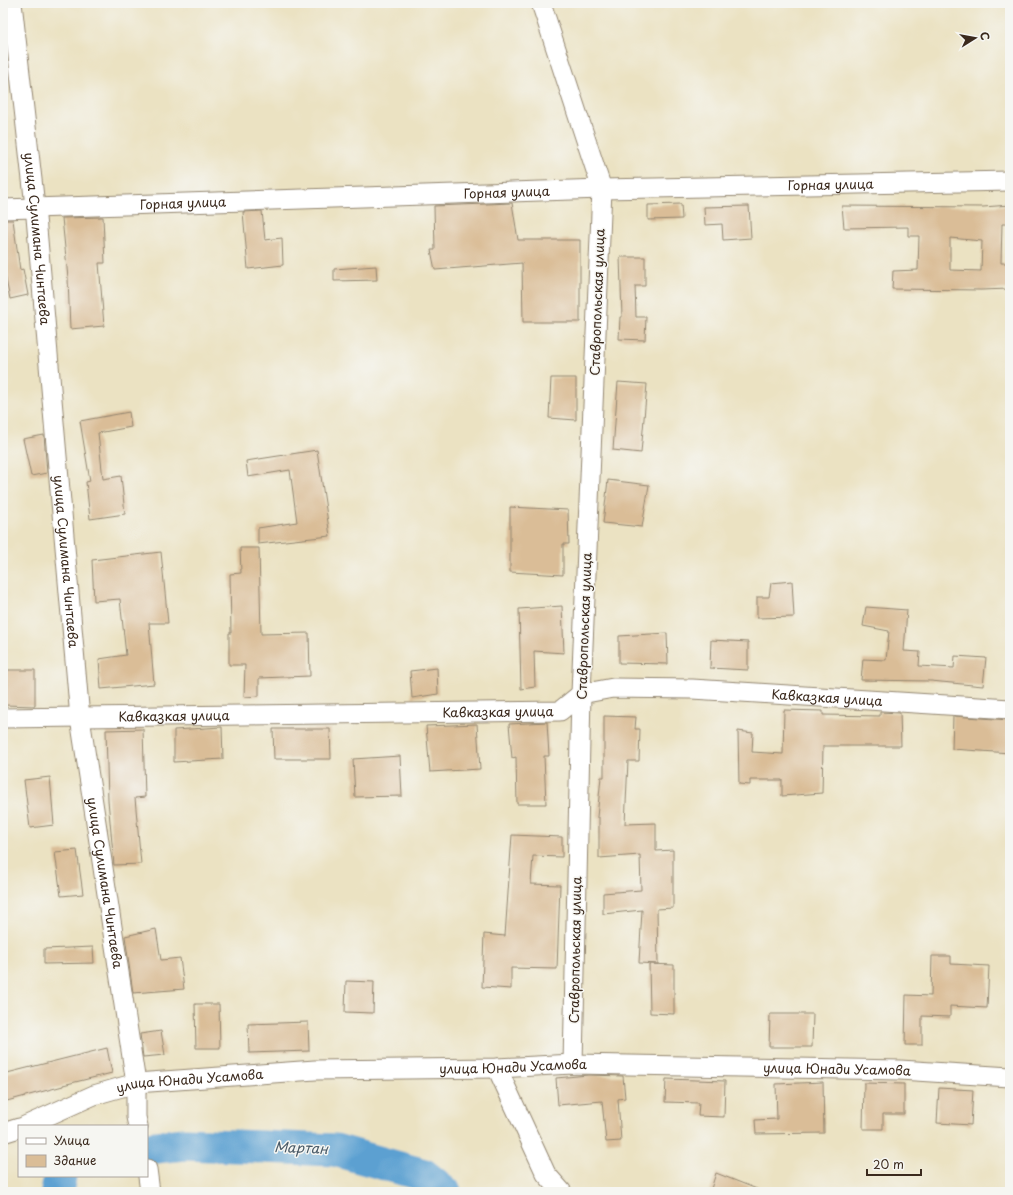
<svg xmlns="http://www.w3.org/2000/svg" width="1013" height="1195" viewBox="0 0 1013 1195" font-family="'Playpen Sans',sans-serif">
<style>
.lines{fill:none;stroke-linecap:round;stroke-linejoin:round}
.river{stroke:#5ca0d1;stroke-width:33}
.building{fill:#dabd97;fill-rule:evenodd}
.minor-casing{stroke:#938670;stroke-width:21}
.minor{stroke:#fff;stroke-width:19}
.labels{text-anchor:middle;stroke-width:3;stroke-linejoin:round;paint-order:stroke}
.street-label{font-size:13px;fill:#3b2a1e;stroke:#f6f6f2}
.water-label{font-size:14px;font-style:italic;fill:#485966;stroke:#f6f6f2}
</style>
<rect width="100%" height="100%" fill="#f6f6f2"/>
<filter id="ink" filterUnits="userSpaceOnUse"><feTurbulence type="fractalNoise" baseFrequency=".025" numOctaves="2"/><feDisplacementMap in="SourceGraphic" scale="8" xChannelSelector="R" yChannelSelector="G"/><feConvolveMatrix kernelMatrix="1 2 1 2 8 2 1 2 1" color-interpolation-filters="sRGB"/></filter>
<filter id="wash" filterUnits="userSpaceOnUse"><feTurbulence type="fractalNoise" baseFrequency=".012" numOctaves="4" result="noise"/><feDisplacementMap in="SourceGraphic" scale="16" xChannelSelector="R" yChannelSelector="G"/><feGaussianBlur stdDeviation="0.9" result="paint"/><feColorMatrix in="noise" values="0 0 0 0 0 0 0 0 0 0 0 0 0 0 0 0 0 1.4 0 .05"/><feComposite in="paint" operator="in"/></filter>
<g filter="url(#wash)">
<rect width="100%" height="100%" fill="#ebe2c2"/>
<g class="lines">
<g class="river">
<path d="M 147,1148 L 184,1144 L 335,1150 L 424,1175 L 445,1192"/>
<path d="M 57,1192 L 60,1176"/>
</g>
</g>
<g id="blocks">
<g class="building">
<path d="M 512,203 L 518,240 L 580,240 L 580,322 L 523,322 L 522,263 L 435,270 L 431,250 L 435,250 L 434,206 Z"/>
<path d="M 681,204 L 682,219 L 648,220 L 648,205 Z"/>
<path d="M 1010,205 L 1010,224 L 1002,224 L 1001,263 L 1010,263 L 1010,289 L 981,290 L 892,289 L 893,271 L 918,270 L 919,236 L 908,236 L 908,227 L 844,228 L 842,206 L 983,207 ZM 950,238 L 982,241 L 981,271 L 950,270 Z"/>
<path d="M 749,206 L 751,238 L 723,240 L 722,224 L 705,225 L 704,207 Z"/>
<path d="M 262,211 L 265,240 L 282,238 L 283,265 L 248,269 L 243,212 Z"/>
<path d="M 103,217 L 105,263 L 99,263 L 104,326 L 70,329 L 68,278 L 62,218 Z"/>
<path d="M 3,220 L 13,220 L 20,270 L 23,269 L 28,295 L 10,299 L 3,265 Z"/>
<path d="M 620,257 L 645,257 L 645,286 L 635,286 L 636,317 L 646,317 L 645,340 L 619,339 L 620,317 L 622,317 Z"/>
<path d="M 376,266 L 377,280 L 334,281 L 334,269 Z"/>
<path d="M 551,378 L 576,378 L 576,420 L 549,418 Z"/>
<path d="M 618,382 L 647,384 L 641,453 L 613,450 Z"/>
<path d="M 129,412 L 131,427 L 98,433 L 103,479 L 121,476 L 125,514 L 90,519 L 86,482 L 90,481 L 80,421 Z"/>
<path d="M 44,435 L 47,473 L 31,476 L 23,439 Z"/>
<path d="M 317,450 L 330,536 L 258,544 L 258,528 L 297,522 L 290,470 L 248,477 L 246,461 Z"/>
<path d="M 608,480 L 649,485 L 642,527 L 603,523 Z"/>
<path d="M 510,507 L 568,510 L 569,544 L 563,544 L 563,575 L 510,572 Z"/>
<path d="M 240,548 L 259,548 L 261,634 L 309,633 L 310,676 L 259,678 L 259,696 L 244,697 L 245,665 L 229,665 L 229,633 L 231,633 L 230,574 L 241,573 Z"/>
<path d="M 161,552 L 168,623 L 149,623 L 154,684 L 101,689 L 99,659 L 126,655 L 120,599 L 94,601 L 92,560 Z"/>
<path d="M 792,581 L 794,617 L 757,618 L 757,597 L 769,597 L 771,583 Z"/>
<path d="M 562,606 L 564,653 L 534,651 L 535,687 L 521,689 L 519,609 Z"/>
<path d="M 866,607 L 907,610 L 904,651 L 920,652 L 919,666 L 954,668 L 955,656 L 986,658 L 983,686 L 931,681 L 861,680 L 863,659 L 886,660 L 889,631 L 863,626 Z"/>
<path d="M 667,633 L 668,664 L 619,663 L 619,636 Z"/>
<path d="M 711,640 L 748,642 L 748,670 L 710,668 Z"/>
<path d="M 437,668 L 438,694 L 412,698 L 410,671 Z"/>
<path d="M 5,670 L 35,670 L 35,706 L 4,705 Z"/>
<path d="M 784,710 L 823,711 L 823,715 L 880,716 L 880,712 L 900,713 L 901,746 L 823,746 L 822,793 L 782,796 L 782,780 L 750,780 L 750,785 L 739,784 L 738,731 L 753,733 L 752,752 L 783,754 Z"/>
<path d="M 604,716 L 636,717 L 635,729 L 640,729 L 639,761 L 628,761 L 625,824 L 656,823 L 656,851 L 673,850 L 673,908 L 657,909 L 658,964 L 639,963 L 642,910 L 603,914 L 603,893 L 641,890 L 640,855 L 599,858 L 599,817 L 597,817 L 601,777 L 604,777 Z"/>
<path d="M 953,716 L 1010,720 L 1010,753 L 952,749 Z"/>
<path d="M 547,722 L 549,756 L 544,756 L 546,804 L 517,804 L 516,757 L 512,758 L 509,724 Z"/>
<path d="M 477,724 L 480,769 L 430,772 L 426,726 Z"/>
<path d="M 222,727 L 223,759 L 174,762 L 174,730 Z"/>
<path d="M 143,729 L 145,797 L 135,798 L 141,864 L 114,865 L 108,800 L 106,730 Z"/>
<path d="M 273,729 L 330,729 L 331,759 L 274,759 Z"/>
<path d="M 400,756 L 402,796 L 355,797 L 353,759 Z"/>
<path d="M 50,777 L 54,825 L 30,828 L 24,780 Z"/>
<path d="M 512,835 L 562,837 L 562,857 L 533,856 L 531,884 L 560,885 L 557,969 L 511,968 L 511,989 L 482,987 L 484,934 L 505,936 Z"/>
<path d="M 77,850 L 83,894 L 61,896 L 55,852 Z"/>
<path d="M 156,929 L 161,960 L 180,958 L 184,989 L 133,993 L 125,936 Z"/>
<path d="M 93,947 L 94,963 L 44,964 L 44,949 Z"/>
<path d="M 932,956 L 951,956 L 951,964 L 989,966 L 987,1008 L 950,1006 L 950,1017 L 922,1016 L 922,1045 L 905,1045 L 906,995 L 931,996 Z"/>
<path d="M 649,964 L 674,965 L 674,1014 L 650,1013 Z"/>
<path d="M 346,981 L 374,982 L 373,1013 L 345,1012 Z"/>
<path d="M 195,1004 L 219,1004 L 220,1048 L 196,1048 Z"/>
<path d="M 770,1014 L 813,1014 L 812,1047 L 769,1047 Z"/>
<path d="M 308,1022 L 309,1051 L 249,1053 L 248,1024 Z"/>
<path d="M 161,1031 L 165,1055 L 143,1057 L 140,1034 Z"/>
<path d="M 107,1048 L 112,1073 L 63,1085 L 63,1086 L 3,1102 L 3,1074 Z"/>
<path d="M 588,1075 L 623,1076 L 625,1098 L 618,1099 L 621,1141 L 606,1142 L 602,1101 L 558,1105 L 556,1078 Z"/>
<path d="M 666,1079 L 725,1081 L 724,1117 L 698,1116 L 699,1103 L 665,1102 Z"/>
<path d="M 823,1082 L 824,1133 L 756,1134 L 755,1120 L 777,1119 L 776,1084 Z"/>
<path d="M 864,1083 L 904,1084 L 904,1114 L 883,1114 L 883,1129 L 863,1129 Z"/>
<path d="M 939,1088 L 973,1090 L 971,1125 L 937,1123 Z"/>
<path d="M 716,1173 L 762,1191 L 761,1192 L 710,1192 Z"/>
</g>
</g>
</g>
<g filter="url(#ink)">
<use href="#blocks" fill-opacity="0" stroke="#938670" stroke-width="1"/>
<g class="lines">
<defs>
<g id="minor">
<path id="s1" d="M 12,3 L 35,206 L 80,718 L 136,1083 L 136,1117 L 138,1126"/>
<path d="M 541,3 L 602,189 L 581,694 L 573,1064"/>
<path id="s2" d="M 3,209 L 602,189 L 1010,181"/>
<path id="s3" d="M 3,718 L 560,711 L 581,694 L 613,688 L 692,689 L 1010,709"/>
<path d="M 497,1068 L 546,1174 L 562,1192"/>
<path id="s4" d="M 25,1126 L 94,1095 L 136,1083 L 315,1070 L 497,1068 L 573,1064 L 900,1070 L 1010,1077"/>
<path d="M 3,1133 L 19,1128"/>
<path d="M 147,1169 L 150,1192"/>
</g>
</defs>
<use href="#minor" class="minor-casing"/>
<use href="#minor" class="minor"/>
</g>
</g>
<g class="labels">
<g class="street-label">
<text dy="5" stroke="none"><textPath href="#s2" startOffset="828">Горная улица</textPath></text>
<text dy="5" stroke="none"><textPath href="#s2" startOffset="504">Горная улица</textPath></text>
<text dy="5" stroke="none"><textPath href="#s2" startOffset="180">Горная улица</textPath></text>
<text dy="5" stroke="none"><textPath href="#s1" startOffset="237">улица Сулимана Чинтаева</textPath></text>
<text transform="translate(597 302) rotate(-88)" y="5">Ставропольская улица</text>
<text dy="5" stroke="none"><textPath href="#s1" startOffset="561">улица Сулимана Чинтаева</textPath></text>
<text transform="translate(584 626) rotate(-88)" y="5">Ставропольская улица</text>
<text dy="5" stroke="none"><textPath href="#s3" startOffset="831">Кавказкая улица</textPath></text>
<text dy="5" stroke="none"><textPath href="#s3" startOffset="495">Кавказкая улица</textPath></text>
<text dy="5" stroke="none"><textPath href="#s3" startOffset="171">Кавказкая улица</textPath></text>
<text dy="5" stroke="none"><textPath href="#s1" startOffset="885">улица Сулимана Чинтаева</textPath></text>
<text transform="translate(575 950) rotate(-89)" y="5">Ставропольская улица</text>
<text dy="5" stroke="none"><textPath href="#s4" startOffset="497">улица Юнади Усамова</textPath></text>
<text dy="5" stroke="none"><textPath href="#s4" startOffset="821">улица Юнади Усамова</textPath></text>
<text dy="5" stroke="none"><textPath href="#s4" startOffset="173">улица Юнади Усамова</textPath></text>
</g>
<g class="water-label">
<text transform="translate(301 1148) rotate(2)" y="5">Мартан</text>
</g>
</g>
<rect width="1013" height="1195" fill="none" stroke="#f6f6f2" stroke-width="16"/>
<rect x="18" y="1125" width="130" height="52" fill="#f6f6f2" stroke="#aba49d"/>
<rect x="26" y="1138" width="20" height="6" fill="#ffffff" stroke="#aba49d"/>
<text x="54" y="1145" font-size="12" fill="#3b2a1e">Улица</text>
<rect x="26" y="1155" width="20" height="12" fill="#dabd97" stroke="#aba49d"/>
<text x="54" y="1165" font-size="12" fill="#3b2a1e">Здание</text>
<g transform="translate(975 38) rotate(79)" stroke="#f6f6f2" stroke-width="3" paint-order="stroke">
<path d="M0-3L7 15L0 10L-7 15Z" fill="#3b2a1e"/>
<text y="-6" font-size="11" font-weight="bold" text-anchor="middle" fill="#3b2a1e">С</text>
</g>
<path d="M867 1169v6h54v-6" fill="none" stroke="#3b2a1e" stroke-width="2"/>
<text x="873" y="1169" font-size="12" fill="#3b2a1e" stroke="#f6f6f2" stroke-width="3" paint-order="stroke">20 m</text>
</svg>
